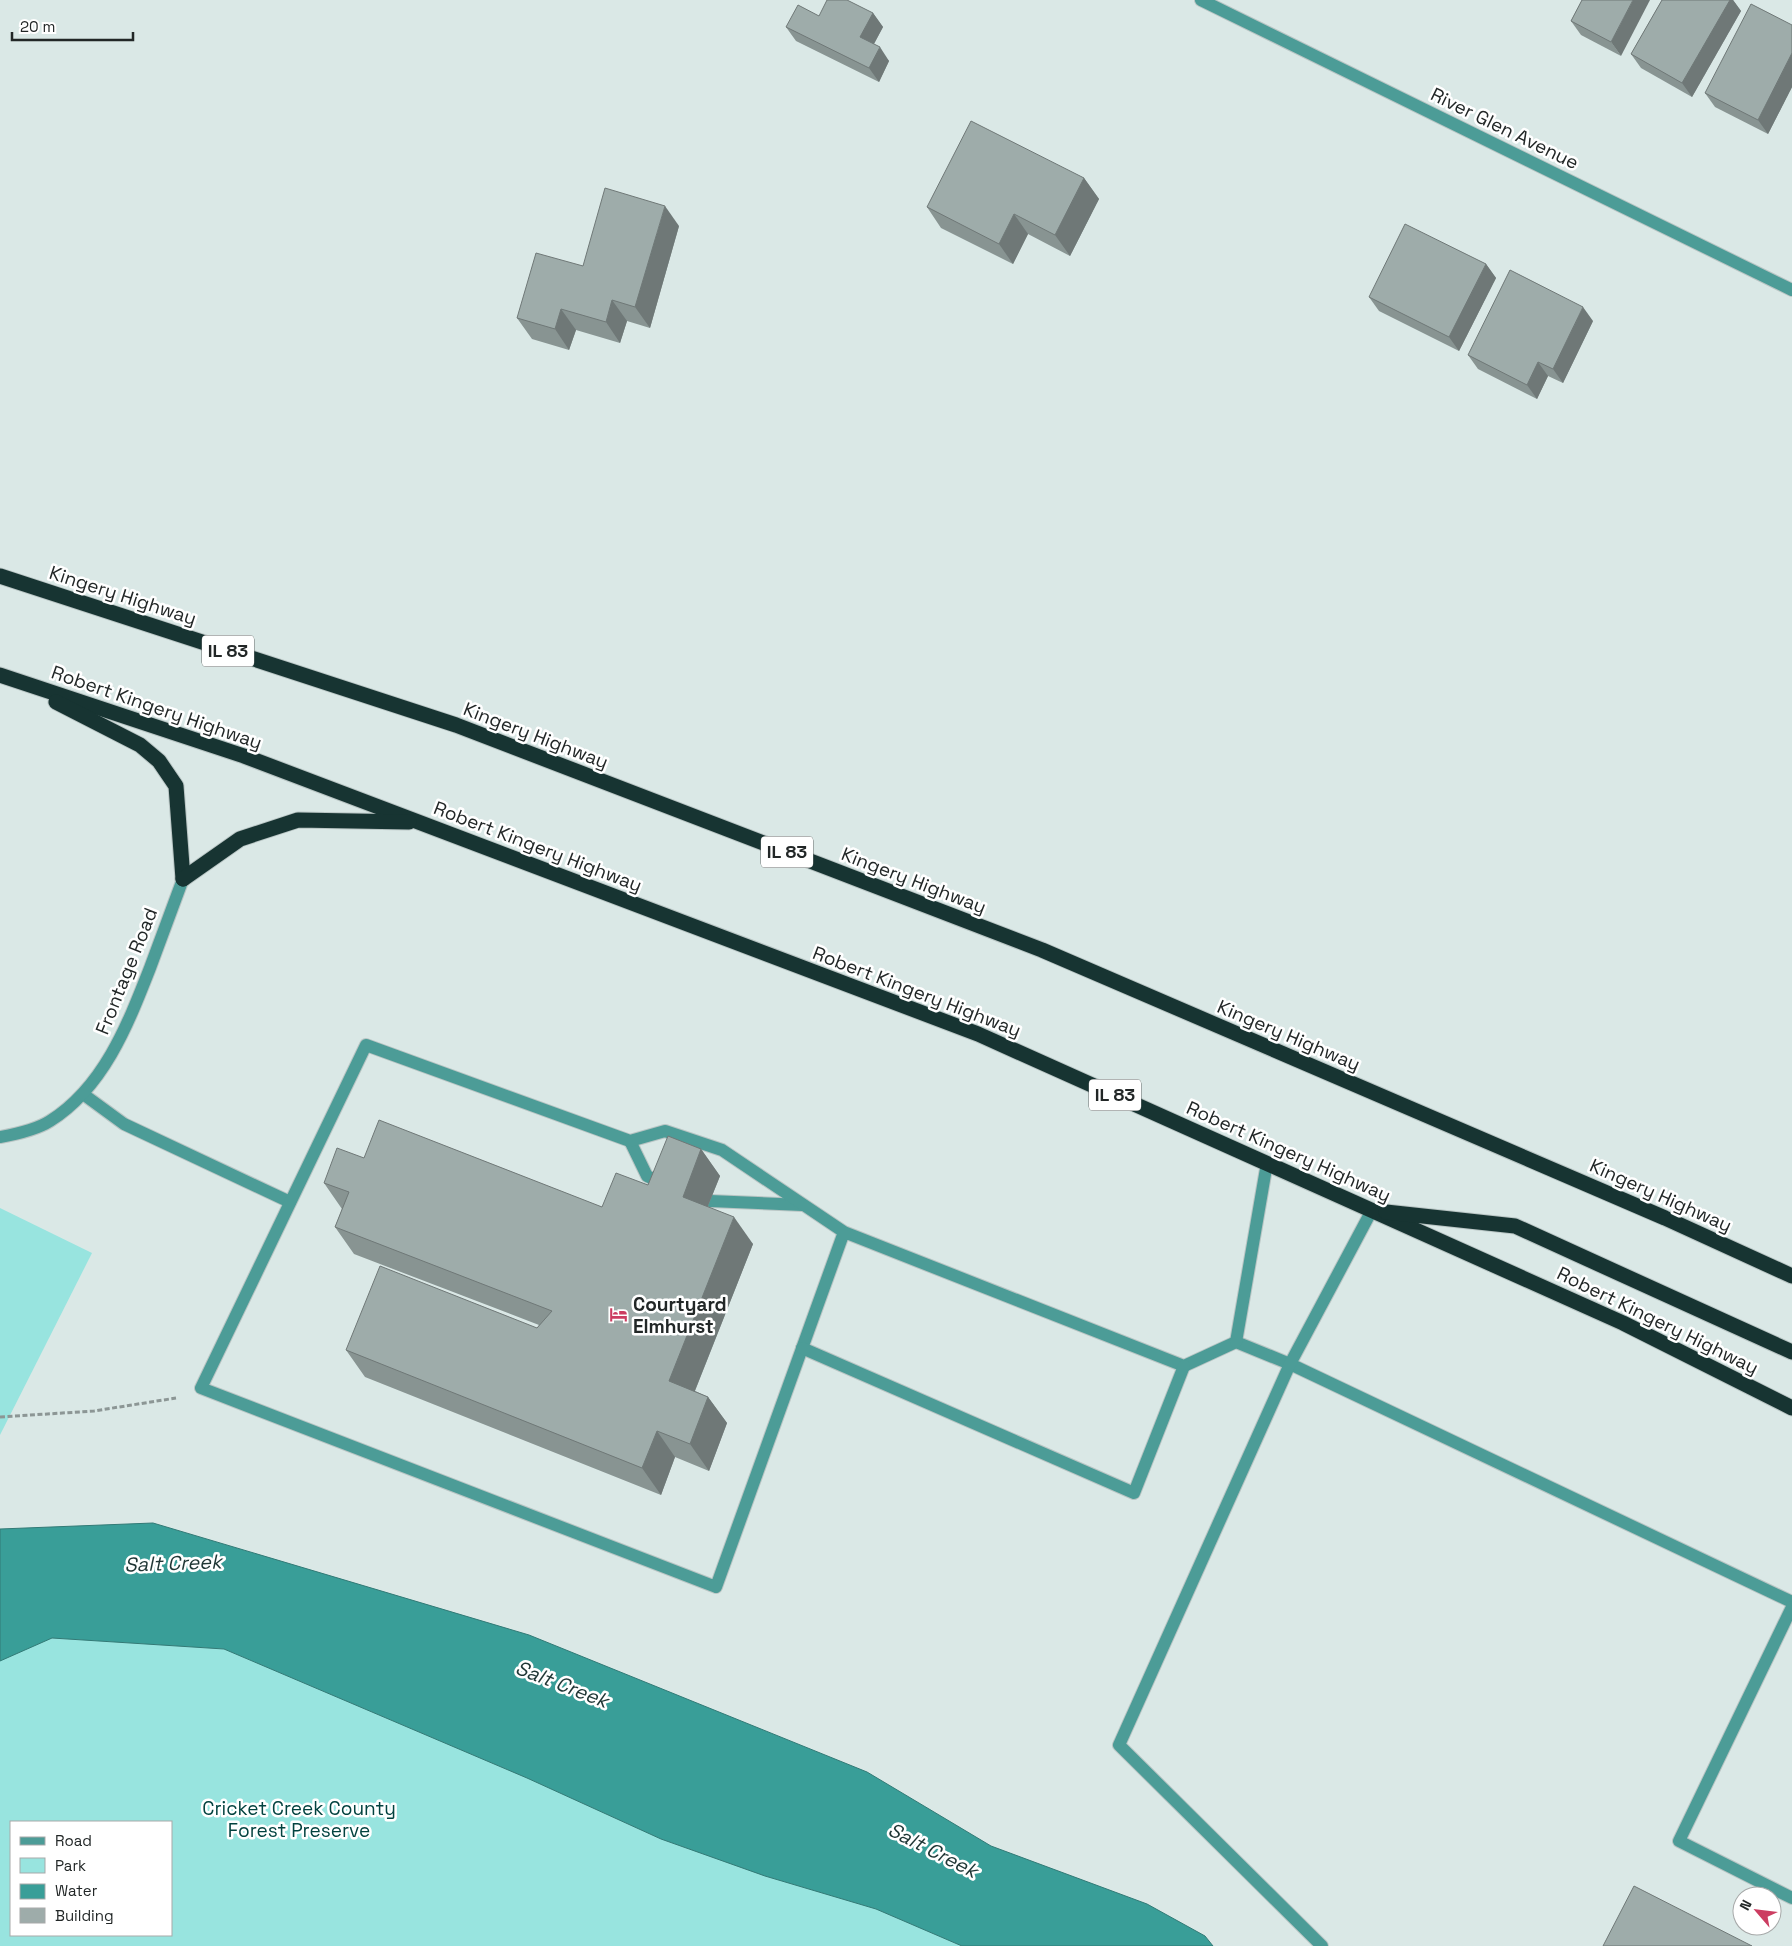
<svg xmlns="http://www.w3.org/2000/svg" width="1792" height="1946" viewBox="0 0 1792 1946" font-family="'Space Grotesk',sans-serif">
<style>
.green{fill:#98e4df;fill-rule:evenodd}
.water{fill:#399e98;stroke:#327a76}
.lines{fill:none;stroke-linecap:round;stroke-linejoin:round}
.minor-casing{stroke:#b9c5c4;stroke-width:14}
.highway-casing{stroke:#b9c5c4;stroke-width:17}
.path{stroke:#8c9695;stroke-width:3;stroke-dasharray:5 2.5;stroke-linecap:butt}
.minor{stroke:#4c9c97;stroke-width:12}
.highway{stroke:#173432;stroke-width:15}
.wall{fill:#889492}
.shaded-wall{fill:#6f7877}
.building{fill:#9eacaa;stroke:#6f7877}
.labels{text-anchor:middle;stroke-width:5;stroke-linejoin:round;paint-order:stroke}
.shield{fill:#fff;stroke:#646868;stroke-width:1}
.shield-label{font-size:18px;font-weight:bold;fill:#222727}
.street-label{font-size:19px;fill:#222727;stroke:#fff}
.poi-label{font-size:19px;font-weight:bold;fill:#222727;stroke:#fff;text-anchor:start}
.park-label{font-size:19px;fill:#02423f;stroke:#fff}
.water-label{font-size:20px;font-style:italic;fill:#1f3635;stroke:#fff}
</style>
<rect width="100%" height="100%" fill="#dae8e6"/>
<g class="green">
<path d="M 0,1208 L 92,1253 L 0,1435 Z"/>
<path d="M 0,1583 L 52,1638 L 224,1649 L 527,1778 L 661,1839 L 765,1876 L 876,1909 L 962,1946 L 0,1946 ZM 11,1822 L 171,1822 L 171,1935 L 11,1935 Z"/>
</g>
<path class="water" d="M 153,1523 L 529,1635 L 867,1772 L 991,1846 L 1147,1904 L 1205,1936 L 1213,1946 L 962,1946 L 876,1909 L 765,1876 L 661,1839 L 527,1778 L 224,1649 L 52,1638 L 0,1661 L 0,1529 Z"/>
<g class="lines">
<defs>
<g id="minor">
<path d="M 1201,0 L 1792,290"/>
<path d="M 83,1094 L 124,1124 L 290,1202"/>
<path d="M 0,1137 C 17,1134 36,1130 50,1121 C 104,1087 128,1024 150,968 C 161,938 172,909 183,879"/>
<path d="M 630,1141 L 647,1176 L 666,1185"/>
<path d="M 710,1201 L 803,1205"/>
<path d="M 844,1232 L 716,1587 L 201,1388 L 366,1045 L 630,1141 L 665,1131 L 722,1150 L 844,1232 L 1184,1366 L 1236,1342 L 1290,1364 L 1792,1602"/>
<path d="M 1236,1342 L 1267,1163"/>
<path d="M 802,1348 L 1134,1493 L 1184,1366"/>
<path d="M 1792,1607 L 1679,1841 L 1792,1898"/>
<path d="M 1322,1946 L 1119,1745 L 1290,1364 L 1372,1210"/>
</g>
<g id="highway">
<path d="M 0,576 L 456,725 L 1042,950 L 1665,1218 L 1792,1276"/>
<path d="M 0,675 L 244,756 L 978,1034 L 1623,1323 L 1792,1408"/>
<path d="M 56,702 L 140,745 L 159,761 L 176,786 L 183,879"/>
<path d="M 183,879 L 240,839 L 298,820 L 409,822"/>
<path d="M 1386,1212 L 1515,1226 L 1792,1352"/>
</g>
</defs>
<use href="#minor" class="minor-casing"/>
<use href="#highway" class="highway-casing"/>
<path class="path" d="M 0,1417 L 94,1411 L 176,1398"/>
<use href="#minor" class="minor"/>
<use href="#highway" class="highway"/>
</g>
<g class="wall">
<path d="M 1582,0 L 1621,56 L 1581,35 L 1571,21 Z"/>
<path d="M 1662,0 L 1733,0 L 1741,11 L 1692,97 L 1641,68 L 1631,54 Z"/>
<path d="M 873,13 L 883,27 L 874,44 L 889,61 L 879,82 L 796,41 L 786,27 L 819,16 Z"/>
<path d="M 1792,25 L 1792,87 L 1768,134 L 1715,107 L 1705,93 Z"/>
<path d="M 1084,178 L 1099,199 L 1070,256 L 1028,234 L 1013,264 L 941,228 L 927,207 Z"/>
<path d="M 679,226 L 650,328 L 627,321 L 620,343 L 576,330 L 569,350 L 532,339 L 517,318 L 583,266 Z"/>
<path d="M 1486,264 L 1496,278 L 1459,351 L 1379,311 L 1369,297 Z"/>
<path d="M 1593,321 L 1563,383 L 1548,376 L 1537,399 L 1478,369 L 1468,355 Z"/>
<path d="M 701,1149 L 720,1176 L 708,1206 L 753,1244 L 695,1391 L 708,1397 L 727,1423 L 709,1471 L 675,1457 L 661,1495 L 365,1377 L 346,1350 L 537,1328 L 539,1325 L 354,1254 L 335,1227 L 342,1209 L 324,1183 L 364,1158 L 602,1207 L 648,1185 Z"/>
</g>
<g class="shaded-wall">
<path d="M 1633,0 L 1650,0 L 1621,56 L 1611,42 Z"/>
<path d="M 1730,0 L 1733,0 L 1741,11 L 1692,97 L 1682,83 Z"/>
<path d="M 873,13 L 883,27 L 870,51 L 860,37 Z"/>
<path d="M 880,47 L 889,61 L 879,82 L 869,68 Z"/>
<path d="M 1792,53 L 1792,87 L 1768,134 L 1758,120 Z"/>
<path d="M 1084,178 L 1099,199 L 1070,256 L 1055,235 Z"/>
<path d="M 665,206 L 679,226 L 650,328 L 635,307 Z"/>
<path d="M 1014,214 L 1028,234 L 1013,264 L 999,244 Z"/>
<path d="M 1486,264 L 1496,278 L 1459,351 L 1449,337 Z"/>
<path d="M 612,300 L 627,321 L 620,343 L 606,322 Z"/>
<path d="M 1583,307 L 1593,321 L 1563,383 L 1553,369 Z"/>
<path d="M 561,309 L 576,330 L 569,350 L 555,329 Z"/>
<path d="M 1538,362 L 1548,376 L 1537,399 L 1527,385 Z"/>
<path d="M 701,1149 L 720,1176 L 701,1223 L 683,1197 Z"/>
<path d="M 734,1217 L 753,1244 L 688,1408 L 669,1381 Z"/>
<path d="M 708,1397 L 727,1423 L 709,1471 L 690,1444 Z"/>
<path d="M 657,1431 L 675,1457 L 661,1495 L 642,1468 Z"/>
</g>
<g class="building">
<path d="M 827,0 L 847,0 L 873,13 L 860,37 L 880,47 L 869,68 L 786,27 L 798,5 L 819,16 Z"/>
<path d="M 1582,0 L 1633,0 L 1611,42 L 1571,21 Z"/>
<path d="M 1662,0 L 1730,0 L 1682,83 L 1631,54 Z"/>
<path d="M 1751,4 L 1792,25 L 1792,53 L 1758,120 L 1705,93 Z"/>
<path d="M 971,121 L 1084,178 L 1055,235 L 1014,214 L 999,244 L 927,207 Z"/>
<path d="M 605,188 L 665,206 L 635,307 L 612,300 L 606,322 L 561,309 L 555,329 L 517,318 L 536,253 L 583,266 Z"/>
<path d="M 1405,224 L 1486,264 L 1449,337 L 1369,297 Z"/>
<path d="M 1510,270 L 1583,307 L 1553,369 L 1538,362 L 1527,385 L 1468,355 Z"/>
<path d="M 379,1120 L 602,1207 L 616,1173 L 648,1185 L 668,1136 L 701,1149 L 683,1197 L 734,1217 L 669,1381 L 708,1397 L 690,1444 L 657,1431 L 642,1468 L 346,1350 L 380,1266 L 537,1328 L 552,1311 L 335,1227 L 349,1192 L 324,1183 L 337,1148 L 364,1158 Z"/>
<path d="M 1634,1886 L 1752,1946 L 1603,1946 Z"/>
</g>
<defs>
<symbol id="hotel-bare" viewBox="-9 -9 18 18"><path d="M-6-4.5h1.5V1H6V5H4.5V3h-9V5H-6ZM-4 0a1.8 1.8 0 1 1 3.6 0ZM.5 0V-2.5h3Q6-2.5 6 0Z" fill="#cc3d61" stroke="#fff" stroke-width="2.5" paint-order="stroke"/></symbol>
</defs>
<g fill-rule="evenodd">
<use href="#hotel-bare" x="606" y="1302" width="25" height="25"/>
</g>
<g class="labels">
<g class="shield">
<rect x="202" y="635.5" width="52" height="31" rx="4"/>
<rect x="761" y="836.5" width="52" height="31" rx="4"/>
<rect x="1089" y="1079.5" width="52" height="31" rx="4"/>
</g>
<g class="shield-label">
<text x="228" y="657">IL 83</text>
<text x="787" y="858">IL 83</text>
<text x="1115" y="1101">IL 83</text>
</g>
<g class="street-label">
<text transform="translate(1505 128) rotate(26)" y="7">River Glen Avenue</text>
<text transform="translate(123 595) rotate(18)" y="7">Kingery Highway</text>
<text transform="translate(157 707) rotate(19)" y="7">Robert Kingery Highway</text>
<text transform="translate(536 735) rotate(21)" y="7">Kingery Highway</text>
<text transform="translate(538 846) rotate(21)" y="7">Robert Kingery Highway</text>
<text transform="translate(914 880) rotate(21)" y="7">Kingery Highway</text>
<text transform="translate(126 971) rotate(-68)" y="7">Frontage Road</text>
<text transform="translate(917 991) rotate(21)" y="7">Robert Kingery Highway</text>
<text transform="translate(1289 1035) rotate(23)" y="7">Kingery Highway</text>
<text transform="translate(1289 1151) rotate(24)" y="7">Robert Kingery Highway</text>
<text transform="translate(1661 1195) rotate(24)" y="7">Kingery Highway</text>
<text transform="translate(1658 1320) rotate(26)" y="7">Robert Kingery Highway</text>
</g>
<g class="poi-label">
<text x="633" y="1311">Courtyard<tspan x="633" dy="22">Elmhurst</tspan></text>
</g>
<g class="park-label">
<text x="299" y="1815">Cricket Creek County<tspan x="299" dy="22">Forest Preserve</tspan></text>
</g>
<g class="water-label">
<text transform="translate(173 1563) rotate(-2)" y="7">Salt Creek</text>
<text transform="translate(562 1684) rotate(21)" y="7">Salt Creek</text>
<text transform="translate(933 1850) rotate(27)" y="7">Salt Creek</text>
</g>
</g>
<rect x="10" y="1821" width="162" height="115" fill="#ffffff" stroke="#a7a9a9"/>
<rect x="20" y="1837" width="25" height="8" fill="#4c9c97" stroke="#a7a9a9"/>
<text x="55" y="1846" font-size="15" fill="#222727">Road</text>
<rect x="20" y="1858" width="25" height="15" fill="#98e4df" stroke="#a7a9a9"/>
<text x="55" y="1871" font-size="15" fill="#222727">Park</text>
<rect x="20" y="1884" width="25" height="15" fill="#399e98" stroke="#a7a9a9"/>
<text x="55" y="1896" font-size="15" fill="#222727">Water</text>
<rect x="20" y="1908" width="25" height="15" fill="#9eacaa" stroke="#a7a9a9"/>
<text x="55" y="1921" font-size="15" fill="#222727">Building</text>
<g transform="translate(1757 1911) rotate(298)"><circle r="24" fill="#ffffff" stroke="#a7a9a9"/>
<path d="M0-4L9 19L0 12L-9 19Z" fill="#cc3d61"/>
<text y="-8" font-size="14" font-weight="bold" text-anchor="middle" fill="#222727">N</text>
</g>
<path d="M12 32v8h121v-8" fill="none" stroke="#222727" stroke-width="2.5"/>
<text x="20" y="32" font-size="15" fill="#222727" stroke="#ffffff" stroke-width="4" paint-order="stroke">20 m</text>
</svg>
